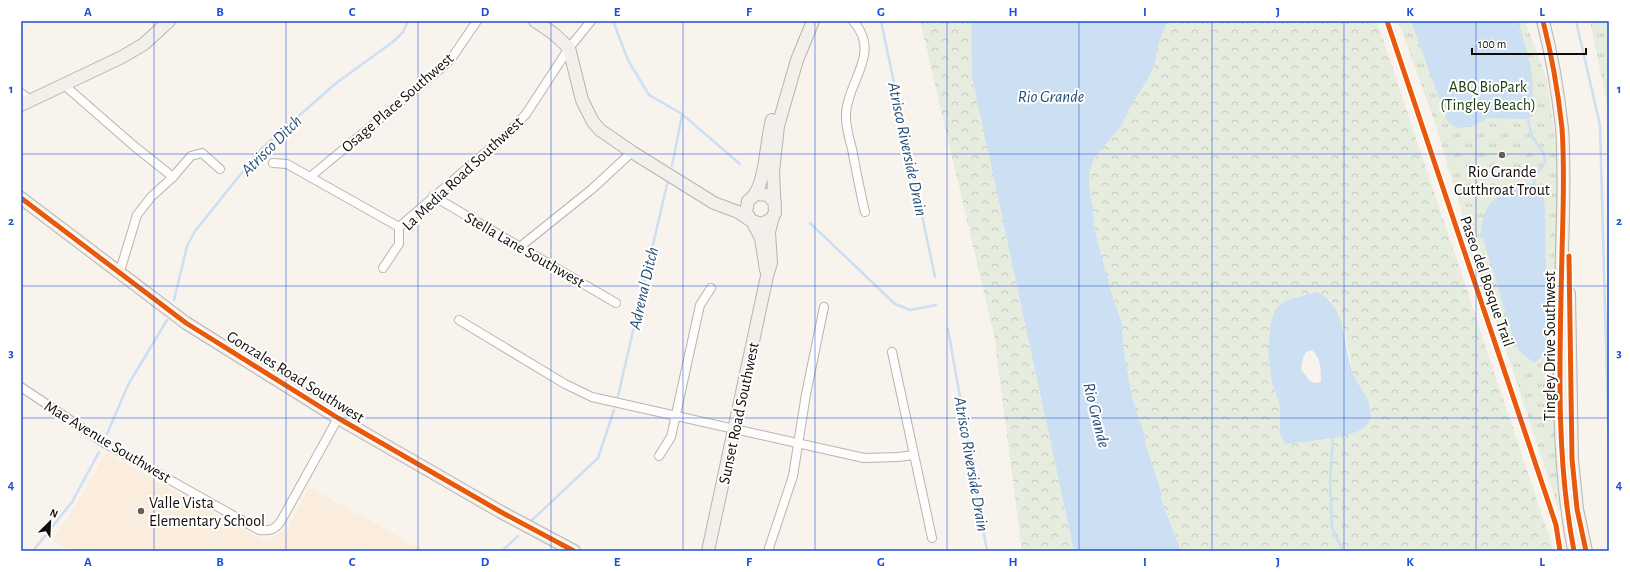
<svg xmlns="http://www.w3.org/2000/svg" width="1630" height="572" viewBox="0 0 1630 572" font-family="'Alegreya Sans',sans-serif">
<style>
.built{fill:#faedde}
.grass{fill:url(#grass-tufts)}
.forest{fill:url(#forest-crowns);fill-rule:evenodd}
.water{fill:#ccdff3;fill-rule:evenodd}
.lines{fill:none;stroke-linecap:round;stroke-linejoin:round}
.stream{stroke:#ccdff3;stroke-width:2.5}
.street-casing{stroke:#b9b4ae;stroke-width:10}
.secondary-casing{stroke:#b9b4ae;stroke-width:14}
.street{stroke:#fefdfc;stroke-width:8}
.secondary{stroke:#f3efeb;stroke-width:12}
.cycleway-casing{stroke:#fff;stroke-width:8}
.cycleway{stroke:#e8590c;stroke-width:5}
.grid{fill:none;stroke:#1d4ed8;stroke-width:1;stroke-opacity:0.55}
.poi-dot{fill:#635e58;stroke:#fff;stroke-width:1.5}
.labels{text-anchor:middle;stroke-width:4;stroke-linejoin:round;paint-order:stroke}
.park-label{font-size:16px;fill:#1f4213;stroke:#fff}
.street-label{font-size:16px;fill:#120d08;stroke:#fff}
.poi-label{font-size:16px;fill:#120d08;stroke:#fff}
.water-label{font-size:17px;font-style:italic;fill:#244d76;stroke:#fff}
.neatline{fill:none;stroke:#1d4ed8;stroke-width:1.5}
.grid-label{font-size:13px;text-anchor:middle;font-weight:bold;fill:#1d4ed8}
</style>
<defs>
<pattern id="grass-tufts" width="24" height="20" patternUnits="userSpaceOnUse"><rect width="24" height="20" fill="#e6ecde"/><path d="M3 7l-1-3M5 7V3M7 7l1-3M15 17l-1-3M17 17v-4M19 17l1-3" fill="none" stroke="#c4c9bd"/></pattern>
<pattern id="forest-crowns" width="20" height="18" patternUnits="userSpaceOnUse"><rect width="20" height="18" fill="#e6ecde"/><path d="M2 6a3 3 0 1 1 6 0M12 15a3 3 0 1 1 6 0" fill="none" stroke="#c4c9bd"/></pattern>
</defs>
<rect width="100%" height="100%" fill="#f9f3ed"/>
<path class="built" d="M 106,453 L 266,542 L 288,528 L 309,487 L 425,551 L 71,551 L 52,541 L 82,495 Z"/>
<g class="grass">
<path d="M 1398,21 L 1525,21 L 1547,80 L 1555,138 L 1569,265 L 1560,513 L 1478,266 L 1433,117 Z"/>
<path d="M 1590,21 L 1609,21 L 1609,113 Z"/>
</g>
<g class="forest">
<path d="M 920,21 L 971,21 L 972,77 L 1074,551 L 1022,551 L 994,335 Z"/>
<path d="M 1167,21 L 1377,21 L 1554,551 L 1181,551 L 1161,499 L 1162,495 L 1145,443 L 1146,439 L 1132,397 L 1123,345 L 1122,324 L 1110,288 L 1094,227 L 1093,207 L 1089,187 L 1090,170 L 1094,158 L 1122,125 L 1129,109 L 1148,79 L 1156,60 L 1156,52 ZM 1310,293 L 1331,300 L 1345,331 L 1353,375 L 1370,407 L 1352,433 L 1324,440 L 1286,444 L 1280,435 L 1285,301 L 1304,297 Z"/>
</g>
<g class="water">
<path d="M 971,21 L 1167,21 L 1156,52 L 1156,60 L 1148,79 L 1129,109 L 1122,125 L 1094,158 L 1090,170 L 1089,187 L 1093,207 L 1094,227 L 1110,288 L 1122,324 L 1123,345 L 1132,397 L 1146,439 L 1145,443 L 1162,495 L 1161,499 L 1181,551 L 1074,551 L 972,77 Z"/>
<path d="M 1411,21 L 1518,21 C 1527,52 1541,89 1526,119 L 1488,118 L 1473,126 L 1457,128 L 1448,122 Z"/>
<path d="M 1525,183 L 1539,185 L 1543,193 L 1545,209 L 1547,343 L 1541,357 L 1535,363 L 1521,353 L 1515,344 L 1481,232 C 1483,201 1499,194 1525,183 Z"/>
<path d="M 1317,292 C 1349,307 1342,348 1354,376 C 1360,389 1380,411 1366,426 C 1355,438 1304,442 1286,444 L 1280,435 L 1280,405 L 1272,383 L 1268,354 L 1271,322 L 1275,310 L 1285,301 ZM 1312,350 C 1321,358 1321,370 1321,382 L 1314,383 L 1309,380 L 1301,369 L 1303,358 L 1306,352 Z"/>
</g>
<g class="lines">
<g class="stream">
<path d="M 613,21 L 628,60 L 649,95 L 682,114 L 740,164"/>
<path d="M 881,21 L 935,277"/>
<path d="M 1576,21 L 1600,125 L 1609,455"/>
<path d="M 1527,116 L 1532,136 L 1544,154 L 1545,162 L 1535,176 L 1534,184"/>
<path d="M 672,166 L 682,115"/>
<path d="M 810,223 L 895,304 L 910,310 L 936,305"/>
<path d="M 174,300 L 187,246 L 195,231 L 261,149 L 335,84 L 394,41 L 403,32 L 408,21"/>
<path d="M 948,329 L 987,551"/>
<path d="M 618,396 L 668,180"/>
<path d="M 107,434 L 128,385 L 167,320"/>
<path d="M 1333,438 L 1330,481 L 1332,528 L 1343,551"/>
<path d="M 531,521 L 598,458 L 614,410"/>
<path d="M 33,551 L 72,502 L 99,452"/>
<path d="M 502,551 L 518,536"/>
</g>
<defs>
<g id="street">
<path d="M 853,21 C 882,53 848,80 846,113 C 845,125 849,137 852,149 C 856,170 860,191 865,212"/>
<path d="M 63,84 L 134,146 L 173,177"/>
<path d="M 21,93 L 30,100"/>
<path d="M 273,163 L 287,164 L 399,227"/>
<path d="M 310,177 L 439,70 L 451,59 L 477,21"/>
<path d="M 433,196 L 616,303"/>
<path d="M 521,246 L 592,189 L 632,152"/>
<path d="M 383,268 L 399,244 L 399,227 L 508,133 L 526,114 L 569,48 L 591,21"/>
<path d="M 120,271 L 137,215 L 151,197 L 173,177 L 191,156 L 202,153 L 220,169"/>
<path d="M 459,320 L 565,384 L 592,397 L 864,458 L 898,457 L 914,455"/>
<path d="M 892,352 L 932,538"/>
<path d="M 21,387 L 106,444 L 259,530 C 269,531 275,530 281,521 L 338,418"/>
<path d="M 659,456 L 671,437 L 700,305 L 711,288"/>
<path d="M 768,551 L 793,476 L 806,394 L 824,307"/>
</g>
<g id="secondary">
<path d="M 535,21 L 553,33 L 569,48 L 582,100 L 593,122 L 600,130 L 632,152 L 714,203 L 738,212 L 750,220"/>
<path d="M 1543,21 C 1552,56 1558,92 1562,128 C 1565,170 1563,211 1562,252 C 1560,352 1555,453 1574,551"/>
<path d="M 21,105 L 122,57 L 144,44 L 169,21"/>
<path d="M 754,195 C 766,180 766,141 772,120"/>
<path d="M 21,198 L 186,323 L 338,418 L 501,512 L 574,551"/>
<path d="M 775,203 L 768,195 L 756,194 L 748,201 L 746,213 L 752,221 L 762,224 L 771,219 L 775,213 L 773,172 L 778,126 L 797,60 L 813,21"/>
<path d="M 752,221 L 761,238 L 766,270"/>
<path d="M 1569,293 L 1572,459 L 1577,509 L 1586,551"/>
<path d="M 708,551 L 767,276 L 771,263 L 769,232 L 773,217"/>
</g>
</defs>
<use href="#street" class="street-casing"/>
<use href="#secondary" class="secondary-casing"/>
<use href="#street" class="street"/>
<use href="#secondary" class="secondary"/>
<defs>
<g id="cycleway">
<path d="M 1387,21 L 1547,498 L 1556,525 L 1560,551"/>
<path d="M 1543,21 C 1552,56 1558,92 1562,128 C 1565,170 1563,211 1562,252 C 1560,352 1555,453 1574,551"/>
<path d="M 21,198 L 186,323 L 338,418 L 501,512 L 574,551"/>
<path d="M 1569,256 L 1572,459 L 1577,509 L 1586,551"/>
</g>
</defs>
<use href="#cycleway" class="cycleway-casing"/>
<use href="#cycleway" class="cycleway"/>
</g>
<path class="grid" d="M 154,21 L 154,551M 286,21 L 286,551M 418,21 L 418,551M 551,21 L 551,551M 683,21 L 683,551M 815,21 L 815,551M 947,21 L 947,551M 1079,21 L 1079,551M 1212,21 L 1212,551M 1344,21 L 1344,551M 1476,21 L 1476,551M 21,154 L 1609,154M 21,286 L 1609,286M 21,418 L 1609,418"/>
<g class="poi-dot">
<circle cx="1502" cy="155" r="4"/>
<circle cx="141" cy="511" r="4"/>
</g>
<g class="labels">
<g class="park-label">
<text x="1488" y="92">ABQ BioPark<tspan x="1488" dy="18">(Tingley Beach)</tspan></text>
</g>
<g class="street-label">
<text transform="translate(397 102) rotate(-41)" y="6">Osage Place Southwest</text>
<text transform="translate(462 173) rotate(-43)" y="6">La Media Road Southwest</text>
<text transform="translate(525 249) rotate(30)" y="6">Stella Lane Southwest</text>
<text transform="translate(1488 281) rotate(71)" y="6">Paseo del Bosque Trail</text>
<text transform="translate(1549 346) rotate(-90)" y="6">Tingley Drive Southwest</text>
<text transform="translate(296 376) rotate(32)" y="6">Gonzales Road Southwest</text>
<text transform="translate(738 413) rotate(-78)" y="6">Sunset Road Southwest</text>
<text transform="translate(108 441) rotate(31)" y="6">Mae Avenue Southwest</text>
</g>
<g class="poi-label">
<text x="1502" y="177">Rio Grande<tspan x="1502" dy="18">Cutthroat Trout</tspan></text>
<text x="149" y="508" text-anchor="start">Valle Vista<tspan x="149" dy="18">Elementary School</tspan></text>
</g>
<g class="water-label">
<text x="1051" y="102">Rio Grande</text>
<text transform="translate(271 145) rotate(-45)" y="6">Atrisco Ditch</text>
<text transform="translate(908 149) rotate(78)" y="6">Atrisco Riverside Drain</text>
<text transform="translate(643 288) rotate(-77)" y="6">Adrenal Ditch</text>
<text transform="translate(1097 415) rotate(76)" y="6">Rio Grande</text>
<text transform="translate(972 464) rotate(80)" y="6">Atrisco Riverside Drain</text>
</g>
</g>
<rect width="1630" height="572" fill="none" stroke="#ffffff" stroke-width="44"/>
<g transform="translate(50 522) rotate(24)" stroke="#ffffff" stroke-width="3" paint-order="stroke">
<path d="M0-3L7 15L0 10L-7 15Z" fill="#120d08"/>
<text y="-6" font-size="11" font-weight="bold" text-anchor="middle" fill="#120d08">N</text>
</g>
<path d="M1472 48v6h114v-6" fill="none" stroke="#120d08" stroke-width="2"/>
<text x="1478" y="48" font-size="12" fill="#120d08" stroke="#ffffff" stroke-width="3" paint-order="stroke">100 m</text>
<rect x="22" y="22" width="1586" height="528" class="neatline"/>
<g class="grid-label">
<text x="88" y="16">A</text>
<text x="220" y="16">B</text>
<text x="352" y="16">C</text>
<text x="485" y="16">D</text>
<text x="617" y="16">E</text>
<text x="749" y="16">F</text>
<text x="881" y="16">G</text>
<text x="1013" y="16">H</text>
<text x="1145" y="16">I</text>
<text x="1278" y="16">J</text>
<text x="1410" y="16">K</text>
<text x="1542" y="16">L</text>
<text x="11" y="93">1</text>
<text x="1619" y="93">1</text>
<text x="11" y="225">2</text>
<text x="1619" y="225">2</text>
<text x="11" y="357">3</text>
<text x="1619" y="357">3</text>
<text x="11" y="489">4</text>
<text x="1619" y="489">4</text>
<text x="88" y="566">A</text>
<text x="220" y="566">B</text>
<text x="352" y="566">C</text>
<text x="485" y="566">D</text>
<text x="617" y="566">E</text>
<text x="749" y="566">F</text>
<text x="881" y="566">G</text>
<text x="1013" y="566">H</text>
<text x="1145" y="566">I</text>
<text x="1278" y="566">J</text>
<text x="1410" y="566">K</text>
<text x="1542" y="566">L</text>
</g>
</svg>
